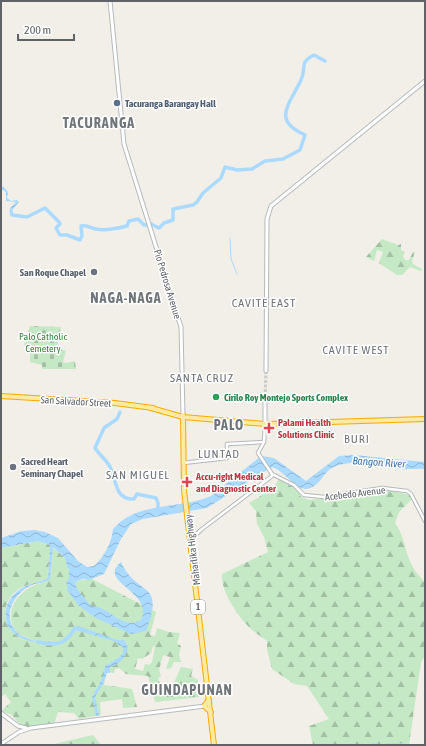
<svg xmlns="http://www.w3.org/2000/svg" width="426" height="746" viewBox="0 0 426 746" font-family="'Asap Condensed',sans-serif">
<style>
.forest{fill:url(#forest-firs);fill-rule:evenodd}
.cemetery{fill:url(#cemetery-stones)}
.water{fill:url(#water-waves)}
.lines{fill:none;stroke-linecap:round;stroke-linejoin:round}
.stream{stroke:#aadaff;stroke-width:1}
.river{stroke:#aadaff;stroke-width:3.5}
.secondary-tunnel{stroke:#ccccc8;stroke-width:3;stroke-dasharray:3 1.5;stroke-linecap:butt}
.tertiary-casing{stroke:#b5b8bc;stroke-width:4.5}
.secondary-casing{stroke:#b6babf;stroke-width:5}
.trunk-casing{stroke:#f9ab00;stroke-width:6}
.tertiary{stroke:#fff;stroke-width:2.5}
.secondary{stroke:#fff;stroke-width:3}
.trunk{stroke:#feeaa1;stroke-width:4}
.service-dot{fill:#5c6f8a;stroke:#fff;stroke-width:1.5}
.worship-dot{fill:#6b7280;stroke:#fff;stroke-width:1.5}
.leisure-dot{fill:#2e9e5b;stroke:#fff;stroke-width:1.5}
.health-dot{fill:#e0444e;stroke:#fff;stroke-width:1.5}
.labels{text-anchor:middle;stroke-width:3;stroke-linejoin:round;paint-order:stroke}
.shield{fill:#fff;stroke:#8f9295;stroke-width:1}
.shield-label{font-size:9px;font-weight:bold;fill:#5f6368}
.service-label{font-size:10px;font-weight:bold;fill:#4e5e75;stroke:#fff;text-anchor:start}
.worship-label{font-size:10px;font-weight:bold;fill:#5b616d;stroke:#fff;text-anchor:end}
.street-label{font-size:10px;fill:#5f6368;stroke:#fff}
.park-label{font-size:10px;fill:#348238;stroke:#fff}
.leisure-label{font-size:10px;font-weight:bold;fill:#27864d;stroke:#fff;text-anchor:start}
.health-label{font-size:10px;font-weight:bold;fill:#be3a42;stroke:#fff;text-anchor:start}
.water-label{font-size:11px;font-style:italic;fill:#4174aa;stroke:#fff}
.quarter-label{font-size:12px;letter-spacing:1px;fill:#70757a;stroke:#fff}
.district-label{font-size:14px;font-weight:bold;letter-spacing:1px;fill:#70757a;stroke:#fff}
</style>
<defs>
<pattern id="forest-firs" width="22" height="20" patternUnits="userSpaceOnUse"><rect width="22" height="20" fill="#c5e8c5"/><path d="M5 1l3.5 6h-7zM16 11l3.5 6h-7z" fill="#a3c0a4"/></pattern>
<pattern id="cemetery-stones" width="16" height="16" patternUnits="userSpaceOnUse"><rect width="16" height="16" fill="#c5e8c5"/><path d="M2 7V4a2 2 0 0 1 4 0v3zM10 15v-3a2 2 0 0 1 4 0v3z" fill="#a3c0a4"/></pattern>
<pattern id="water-waves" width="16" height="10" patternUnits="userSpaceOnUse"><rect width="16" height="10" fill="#aadaff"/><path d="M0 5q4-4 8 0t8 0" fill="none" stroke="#8eb4d2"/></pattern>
</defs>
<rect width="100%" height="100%" fill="#f1efe8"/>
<g class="forest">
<path d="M 382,239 L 398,245 L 401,244 L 401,250 L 405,252 L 403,256 L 405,260 L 409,260 L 413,252 L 415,252 L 412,261 L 413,264 L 422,269 L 421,271 L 410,267 L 402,275 L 397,275 L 379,263 L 383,252 L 377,250 L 374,261 L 366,257 Z"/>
<path d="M 279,479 C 286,483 299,487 300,496 L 308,500 L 361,494 L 382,489 L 410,495 L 411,500 L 399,512 L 395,523 C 405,536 405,555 414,569 C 417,575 423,578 425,584 L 425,656 L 421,662 L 409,745 L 313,745 L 309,726 L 329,719 L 307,686 L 294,684 L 272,669 L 267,650 L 267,641 C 261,636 252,631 247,625 C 236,613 221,591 222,574 L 268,552 L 264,537 L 257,524 L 256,511 L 249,503 L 273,488 Z"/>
<path d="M 38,541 L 50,545 L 48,578 C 36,584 24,583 14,593 C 2,605 2,623 15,634 C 21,640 31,641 38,642 C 31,638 22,637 16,632 C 0,609 24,584 46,582 L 51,573 L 53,547 L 65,558 L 67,567 L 75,581 L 92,579 L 156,612 L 150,635 L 155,636 L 157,628 L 169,632 L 180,633 L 177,643 L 181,646 L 179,655 L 181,662 L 174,662 L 171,668 L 166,669 L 170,657 L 163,655 L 159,670 L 161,676 L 158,678 L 164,692 L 173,690 L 173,685 L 181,667 L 193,669 L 191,676 L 198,680 L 199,697 L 155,702 L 148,676 L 126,674 L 119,668 L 115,669 L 114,673 L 106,672 L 104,685 L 132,689 L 137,707 L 123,708 L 122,699 L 100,702 L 101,715 L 79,719 L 74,713 L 58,712 L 54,724 L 25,728 L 22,727 L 12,715 L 1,711 L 11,702 L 5,694 L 1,697 L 1,548 ZM 153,646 L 155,647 L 152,662 L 149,665 L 145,664 L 143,671 L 135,669 L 138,658 L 142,659 L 151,653 Z"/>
<path d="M 93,735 L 101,745 L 46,745 L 50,745 Z"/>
</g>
<path class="cemetery" d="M 30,326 L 61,327 L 57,348 L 66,351 L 63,362 L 66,363 L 75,361 L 76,369 L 42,369 L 42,365 L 30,362 L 30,350 L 24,345 Z"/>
<g class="water">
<path d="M 3,186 L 8,192 L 7,198 L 11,201 L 17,200 L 19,202 L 12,210 L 13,215 L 11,216 L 10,208 L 16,202 L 6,201 L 6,192 L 1,189 Z"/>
<path d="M 354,455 L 425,462 L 425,469 C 416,468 406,470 397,469 C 375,467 360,458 336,466 C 323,470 320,489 305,489 C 294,488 283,470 272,467 L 207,508 L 143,519 L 131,524 L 121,539 L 104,574 L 89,580 L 83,579 L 75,582 L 77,589 L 91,606 C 110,606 122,631 141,620 C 154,591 96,582 121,562 C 137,597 166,580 146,631 L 131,634 L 96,618 L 79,606 L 67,590 L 68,587 L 66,582 L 69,579 L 69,570 L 67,567 L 65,558 L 53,547 L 50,579 C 44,584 38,582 32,585 C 13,593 0,619 19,634 C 26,639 35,640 42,643 C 36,642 27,641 21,638 C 0,627 1,603 19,590 C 28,583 38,583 48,578 L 50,545 L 38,541 L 1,548 L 1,538 L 22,531 L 34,530 L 45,532 L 58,538 L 78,561 L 87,567 L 94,566 C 102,559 110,546 112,535 C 113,532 112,529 115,527 C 139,501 179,510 211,496 L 261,456 L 274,458 L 306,481 L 339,456 Z"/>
<path d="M 78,626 L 117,640 L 124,640 L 128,647 C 126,657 120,664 110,667 L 110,673 L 107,673 L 104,682 L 95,697 L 99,716 L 96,716 L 92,697 L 103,677 L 105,666 L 120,657 L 124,650 L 122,646 L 118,645 L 117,642 L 76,630 Z"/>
</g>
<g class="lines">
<path class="stream" d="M 230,238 L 231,259 L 237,274"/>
<g class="river">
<path d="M 11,211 L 12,215 L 27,217 L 45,208 L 59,222 L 60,224 L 56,228 L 60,235 L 67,235 L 80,240 L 82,236 L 81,226 C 88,225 89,228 96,229 C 105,231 119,228 127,226 L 129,221 L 138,219 L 144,225 L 148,225"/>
<path d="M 151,224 L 159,228 L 164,223 L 173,220 L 173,209 L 193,205 L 197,202 L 203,193 L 221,178 L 225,167 L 237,170 L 252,169 L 265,161 L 283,159 L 300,150 L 305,135 C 271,120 290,104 301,80 C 307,68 298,63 314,55 L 325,61"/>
<path d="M 120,412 L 117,419 L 104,428 L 95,448 C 99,454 105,459 109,465 C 117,477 113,500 134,499 L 137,494 L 156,498 L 158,503 L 158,507"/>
<path d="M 38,642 C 57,646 65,645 75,628 L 80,629"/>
<path d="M 373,745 L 377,745"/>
<path d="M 387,745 L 403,745"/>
</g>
<path class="secondary-tunnel" d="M 265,401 L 266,371"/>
<defs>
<g id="tertiary">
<path d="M 265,424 L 264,442 L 258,453 L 272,474 L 294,485 L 304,495 L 324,497 L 382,488 L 407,491 L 411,494 L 425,521"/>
<path d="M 183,463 L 227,458 L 227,444 L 264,442"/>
<path d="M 190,540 L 202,529 L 272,476 L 272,474"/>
</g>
<g id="secondary">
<path d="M 110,1 L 124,144 L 181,327 L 183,415"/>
<path d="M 266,371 L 267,219 L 271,206 L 425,81"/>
<path d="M 265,424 L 265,401"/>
<path d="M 1,713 L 18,726 L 26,728"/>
<path d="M 1,744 L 19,732 L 31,728 L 205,706"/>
</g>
<g id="trunk">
<path d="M 1,396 L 115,403 L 153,408"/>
<path d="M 151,408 L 183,417 L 265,424 L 425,419"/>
<path d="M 183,415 L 184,490 L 214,745"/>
<path d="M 209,700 L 204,706 L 211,712"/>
</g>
</defs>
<use href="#tertiary" class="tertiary-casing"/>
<use href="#secondary" class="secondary-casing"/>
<use href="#trunk" class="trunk-casing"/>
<use href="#tertiary" class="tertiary"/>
<use href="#secondary" class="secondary"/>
<use href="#trunk" class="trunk"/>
</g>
<circle class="service-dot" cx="117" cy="103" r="4"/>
<g class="worship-dot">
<circle cx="94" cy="272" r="4"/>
<circle cx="13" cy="467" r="4"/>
</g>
<circle class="leisure-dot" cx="216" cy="397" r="4"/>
<g class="health-dot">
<path d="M267 422h4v4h4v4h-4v4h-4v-4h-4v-4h4z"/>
<path d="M185 476h4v4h4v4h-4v4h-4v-4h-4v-4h4z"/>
</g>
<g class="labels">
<rect class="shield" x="191" y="600" width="14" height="14" rx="3"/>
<g class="shield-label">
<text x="198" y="610">1</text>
</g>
<g class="service-label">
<text x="125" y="107">Tacuranga Barangay Hall</text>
</g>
<g class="worship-label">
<text x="86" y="276">San Roque Chapel</text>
<text x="21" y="465" text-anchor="start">Sacred Heart<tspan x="21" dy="12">Seminary Chapel</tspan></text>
</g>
<g class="street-label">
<text transform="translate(168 284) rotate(73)" y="4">Pio Pedrosa Avenue</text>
<text transform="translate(76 401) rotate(3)" y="4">San Salvador Street</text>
<text transform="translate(355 493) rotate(-7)" y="4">Acebedo Avenue</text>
<text transform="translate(192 550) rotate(-97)" y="4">Maharlika Highway</text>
</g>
<g class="park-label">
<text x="43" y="340">Palo Catholic<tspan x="43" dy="12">Cemetery</tspan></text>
</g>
<g class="leisure-label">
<text x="224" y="401">Cirilo Roy Montejo Sports Complex</text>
</g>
<g class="health-label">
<text x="278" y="426">Palami Health<tspan x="278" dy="12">Solutions Clinic</tspan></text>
<text x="196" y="480">Accu-right Medical<tspan x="196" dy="12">and Diagnostic Center</tspan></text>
</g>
<g class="water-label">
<text transform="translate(379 462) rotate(4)" y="4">Bangon River</text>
</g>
<g class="quarter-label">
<text x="264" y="307">CAVITE EAST</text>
<text x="356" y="354">CAVITE WEST</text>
<text x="202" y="382">SANTA CRUZ</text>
<text x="357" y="443">BURI</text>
<text x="219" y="458">LUNTAD</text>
<text x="138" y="479">SAN MIGUEL</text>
</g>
<g class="district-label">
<text x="99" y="128">TACURANGA</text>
<text x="126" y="303">NAGA-NAGA</text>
<text x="229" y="430">PALO</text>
<text x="187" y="695">GUINDAPUNAN</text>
</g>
</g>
<rect width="426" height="746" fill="none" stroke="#5f6368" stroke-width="4"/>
<path d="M18 34v6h56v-6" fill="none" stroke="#5f6368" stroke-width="2"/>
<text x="24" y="34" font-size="12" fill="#5f6368" stroke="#ffffff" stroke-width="3" paint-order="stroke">200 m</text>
</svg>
